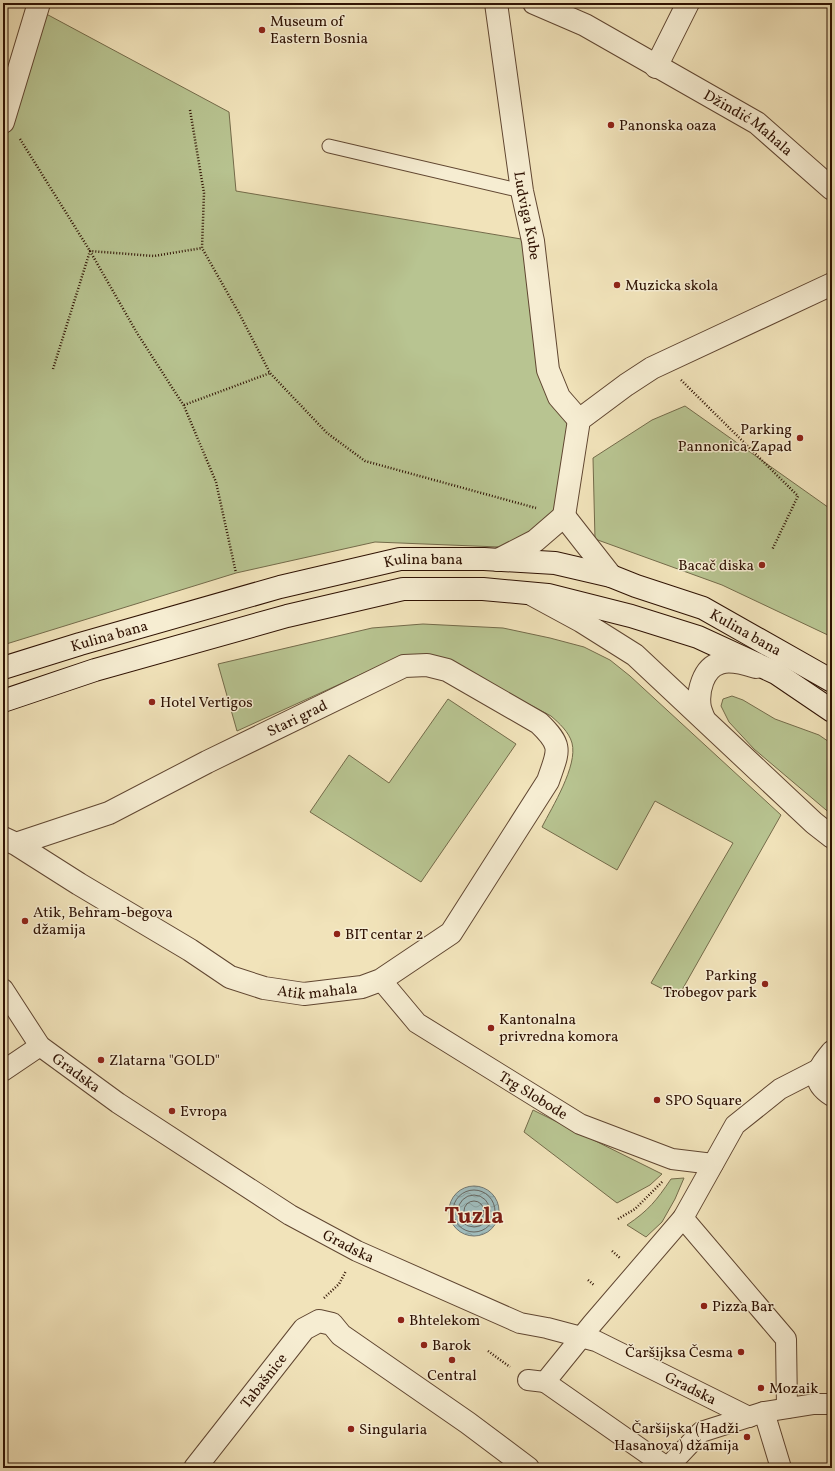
<svg xmlns="http://www.w3.org/2000/svg" width="835" height="1471" viewBox="0 0 835 1471" font-family="Vollkorn,serif">
<style>
.grass{fill:#b8c491;stroke:#746b4a}
.water{fill:url(#water-waves);stroke:#727771}
.lines{fill:none;stroke-linecap:round;stroke-linejoin:round}
.shore{stroke:#67665f;stroke-width:1}
.service-casing{stroke:#604631;stroke-width:15}
.pedestrian-casing{stroke:#604631;stroke-width:22}
.minor-casing{stroke:#604631;stroke-width:24}
.tertiary-casing{stroke:#604631;stroke-width:24}
.secondary-casing{stroke:#2f1203;stroke-width:24}
.path{stroke:#2f1203;stroke-width:2.5;stroke-dasharray:1 2;stroke-linecap:butt}
.service{stroke:#f6edd2;stroke-width:13}
.pedestrian{stroke:#f6edd2;stroke-width:20}
.minor{stroke:#f6edd2;stroke-width:22}
.tertiary{stroke:#f6edd2;stroke-width:22}
.secondary{stroke:#f6edd2;stroke-width:22}
.poi-dot{fill:#8f2418;stroke:#f6edd2;stroke-width:1.5}
.labels{text-anchor:middle;stroke-width:3;stroke-linejoin:round;paint-order:stroke}
.poi-label{font-size:15px;fill:#2f1203;stroke:#f6edd2;text-anchor:start}
.street-label{font-size:15px;fill:#2f1203;stroke:#f6edd2}
.town-label{font-size:23px;font-weight:bold;fill:#7a1f14;stroke:#f6edd2}
</style>
<defs>
<pattern id="water-waves" width="16" height="10" patternUnits="userSpaceOnUse"><rect width="16" height="10" fill="#9fbbbb"/><path d="M0 5q4-4 8 0t8 0" fill="none" stroke="#89a09f"/></pattern>
</defs>
<rect width="100%" height="100%" fill="#f1e3ba"/>
<filter id="stains"><feTurbulence type="fractalNoise" baseFrequency=".005" numOctaves="4"/><feColorMatrix values="0 0 0 0 .2 0 0 0 0 .09 0 0 0 0 .02 0 0 0 .5 -.17"/></filter>
<radialGradient id="worn" r=".72"><stop offset=".6" stop-color="#630" stop-opacity="0"/><stop offset="1" stop-color="#630" stop-opacity=".3"/></radialGradient>
<g class="grass">
<path d="M 37,9 L 229,112 L 236,191 L 533,241 L 548,370 L 579,420 L 564,516 L 524,548 L 375,542 L 236,573 L 3,645 L 3,122 Z"/>
<path d="M 685,406 L 832,510 L 832,637 L 722,585 L 595,539 L 593,458 L 652,420 Z"/>
<path d="M 423,624 L 503,628 L 550,638 L 584,647 L 610,660 L 630,676 L 781,815 L 678,997 L 651,983 L 733,843 L 655,801 L 617,870 L 542,827 C 552,807 578,766 572,743 C 569,732 559,723 551,716 L 461,668 L 397,658 L 237,731 L 218,664 L 372,628 Z"/>
<path d="M 732,696 L 743,700 L 775,719 L 819,735 L 832,744 L 832,815 L 754,749 L 729,722 L 721,706 L 723,699 Z"/>
<path d="M 448,699 L 516,744 L 421,882 L 310,812 L 349,755 L 389,783 Z"/>
<path d="M 533,1110 L 662,1174 L 650,1185 L 617,1203 L 524,1132 Z"/>
<path d="M 684,1178 L 675,1199 L 662,1222 L 646,1237 L 627,1225 C 649,1210 656,1201 671,1179 Z"/>
</g>
<circle class="water" cx="474" cy="1211" r="25"/>
<g class="lines">
<g class="shore">
<circle cx="474" cy="1211" r="21"/>
<circle cx="474" cy="1211" r="16"/>
<circle cx="474" cy="1211" r="10"/>
</g>
<defs>
<path id="service" d="M 329,146 L 522,191"/>
<g id="pedestrian">
<path id="s1" d="M 381,980 L 417,1023 L 580,1124 L 672,1159 L 713,1164"/>
<path id="s2" d="M 3,989 L 40,1046 L 118,1103 L 290,1215 L 357,1251 L 520,1323 L 547,1328 L 596,1341 L 749,1417"/>
<path d="M 3,1071 L 40,1046"/>
<path d="M 683,1218 L 786,1339 L 787,1408"/>
<path d="M 528,1380 L 545,1382"/>
<path d="M 545,1382 L 592,1324 L 683,1218 L 735,1125 L 780,1089 L 819,1069"/>
<path d="M 545,1382 L 668,1468"/>
<path d="M 764,1412 L 781,1468"/>
<path d="M 667,1468 L 701,1432 L 764,1412 L 814,1404 L 832,1404"/>
</g>
<g id="minor">
<path id="s3" d="M 496,3 L 522,191 L 533,241 L 548,370 L 559,397 L 579,420"/>
<path id="s4" d="M 534,3 L 585,25 L 757,123 L 832,189"/>
<path d="M 656,67 L 688,3"/>
<path id="s5" d="M 3,838 L 16,844 L 79,884 L 190,950 L 230,977 L 264,988 L 304,994 L 362,987 L 381,980 L 451,933 L 548,781 C 558,751 564,747 539,723 L 447,670 L 427,665 L 404,666 L 207,762 L 109,813 L 16,844"/>
<path d="M 832,1052 C 819,1068 809,1080 832,1095"/>
<path id="s6" d="M 195,1468 L 304,1329 L 319,1321 L 332,1324 L 341,1335 L 468,1423 L 528,1468"/>
</g>
<g id="tertiary">
<path d="M 3,122 L 39,3"/>
<path d="M 564,516 L 579,420 L 626,385 L 652,368 L 832,284"/>
<path d="M 564,516 L 611,576"/>
<path d="M 498,560 L 535,541 L 564,516"/>
<path d="M 533,595 L 581,621 L 635,655 L 814,823 L 832,837"/>
<path d="M 704,719 C 703,716 701,712 700,708 C 697,692 703,668 720,663 C 731,659 746,664 756,667"/>
</g>
<g id="secondary">
<path id="s7" d="M 3,668 L 80,644 L 280,587 L 400,559 L 484,559 L 555,563 L 611,576 L 636,586 L 703,608 L 832,681"/>
<path d="M 3,701 L 95,670 L 287,616 L 403,589 L 483,589 L 548,595 L 631,616 L 698,637 L 776,673 L 832,711"/>
</g>
</defs>
<use href="#service" class="service-casing"/>
<use href="#pedestrian" class="pedestrian-casing"/>
<use href="#minor" class="minor-casing"/>
<use href="#tertiary" class="tertiary-casing"/>
<use href="#secondary" class="secondary-casing"/>
<g class="path">
<path d="M 190,110 L 204,193 L 202,248 L 240,315 L 270,373 L 327,433 L 365,461 L 536,508"/>
<path d="M 20,139 L 90,251 L 137,333 L 184,406 L 216,482 L 236,573"/>
<path d="M 53,369 L 90,251 L 154,256 L 202,248"/>
<path d="M 681,380 L 798,496 L 772,550"/>
<path d="M 184,405 L 270,373"/>
<path d="M 618,1219 L 635,1209 L 663,1181"/>
<path d="M 612,1251 L 620,1258"/>
<path d="M 588,1280 L 594,1285"/>
<path d="M 324,1298 L 339,1284 L 346,1271"/>
<path d="M 488,1351 L 510,1367"/>
</g>
<use href="#service" class="service"/>
<use href="#pedestrian" class="pedestrian"/>
<use href="#minor" class="minor"/>
<use href="#tertiary" class="tertiary"/>
<use href="#secondary" class="secondary"/>
</g>
<g class="poi-dot">
<circle cx="262" cy="30" r="4"/>
<circle cx="611" cy="125" r="4"/>
<circle cx="617" cy="285" r="4"/>
<circle cx="800" cy="438" r="4"/>
<circle cx="762" cy="565" r="4"/>
<circle cx="152" cy="702" r="4"/>
<circle cx="25" cy="921" r="4"/>
<circle cx="337" cy="934" r="4"/>
<circle cx="765" cy="984" r="4"/>
<circle cx="491" cy="1028" r="4"/>
<circle cx="101" cy="1060" r="4"/>
<circle cx="657" cy="1100" r="4"/>
<circle cx="172" cy="1111" r="4"/>
<circle cx="704" cy="1306" r="4"/>
<circle cx="401" cy="1320" r="4"/>
<circle cx="424" cy="1345" r="4"/>
<circle cx="741" cy="1352" r="4"/>
<circle cx="452" cy="1360" r="4"/>
<circle cx="761" cy="1388" r="4"/>
<circle cx="351" cy="1429" r="4"/>
<circle cx="747" cy="1437" r="4"/>
</g>
<g class="labels">
<g class="poi-label">
<text x="270" y="26">Museum of<tspan x="270" dy="17">Eastern Bosnia</tspan></text>
<text x="619" y="130">Panonska oaza</text>
<text x="625" y="290">Muzicka skola</text>
<text x="792" y="434" text-anchor="end">Parking<tspan x="792" dy="17">Pannonica Zapad</tspan></text>
<text x="754" y="570" text-anchor="end">Bacač diska</text>
<text x="160" y="707">Hotel Vertigos</text>
<text x="33" y="917">Atik, Behram-begova<tspan x="33" dy="17">džamija</tspan></text>
<text x="345" y="939">BIT centar 2</text>
<text x="757" y="980" text-anchor="end">Parking<tspan x="757" dy="17">Trobegov park</tspan></text>
<text x="499" y="1024">Kantonalna<tspan x="499" dy="17">privredna komora</tspan></text>
<text x="109" y="1065">Zlatarna "GOLD"</text>
<text x="665" y="1105">SPO Square</text>
<text x="180" y="1116">Evropa</text>
<text x="712" y="1311">Pizza Bar</text>
<text x="409" y="1325">Bhtelekom</text>
<text x="432" y="1350">Barok</text>
<text x="733" y="1357" text-anchor="end">Čaršijksa Česma</text>
<text x="452" y="1380" text-anchor="middle">Central</text>
<text x="769" y="1393">Mozaik</text>
<text x="739" y="1433" text-anchor="end">Čaršijska (Hadži<tspan x="739" dy="17">Hasanova) džamija</tspan></text>
<text x="359" y="1434">Singularia</text>
</g>
<g class="street-label">
<text dy="5" stroke="none"><textPath href="#s4" startOffset="246">Džindić Mahala</textPath></text>
<text dy="5" stroke="none"><textPath href="#s3" startOffset="215">Ludviga Kube</textPath></text>
<text dy="5" stroke="none"><textPath href="#s7" startOffset="435">Kulina bana</textPath></text>
<text dy="5" stroke="none"><textPath href="#s7" startOffset="771">Kulina bana</textPath></text>
<text dy="5" stroke="none"><textPath href="#s7" startOffset="111">Kulina bana</textPath></text>
<text transform="translate(297 718) rotate(-26)" y="5">Stari grad</text>
<text dy="5" stroke="none"><textPath href="#s5" startOffset="356">Atik mahala</textPath></text>
<text dy="5" stroke="none"><textPath href="#s2" startOffset="113">Gradska</textPath></text>
<text dy="5" stroke="none"><textPath href="#s1" startOffset="193">Trg Slobode</textPath></text>
<text dy="5" stroke="none"><textPath href="#s2" startOffset="436">Gradska</textPath></text>
<text dy="5" stroke="none"><textPath href="#s6" startOffset="111">Tabašnice</textPath></text>
<text dy="5" stroke="none"><textPath href="#s2" startOffset="808">Gradska</textPath></text>
</g>
<g class="town-label">
<text x="474" y="1223">Tuzla</text>
</g>
</g>
<rect width="835" height="1471" fill="none" stroke="#f1e3ba" stroke-width="16"/>
<rect x="4" y="4" width="827" height="1463" fill="none" stroke="#2f1203" stroke-width="2"/>
<rect x="8" y="8" width="819" height="1455" fill="none" stroke="#2f1203"/>
<rect width="100%" height="100%" filter="url(#stains)"/>
<rect width="100%" height="100%" fill="url(#worn)"/>
</svg>
